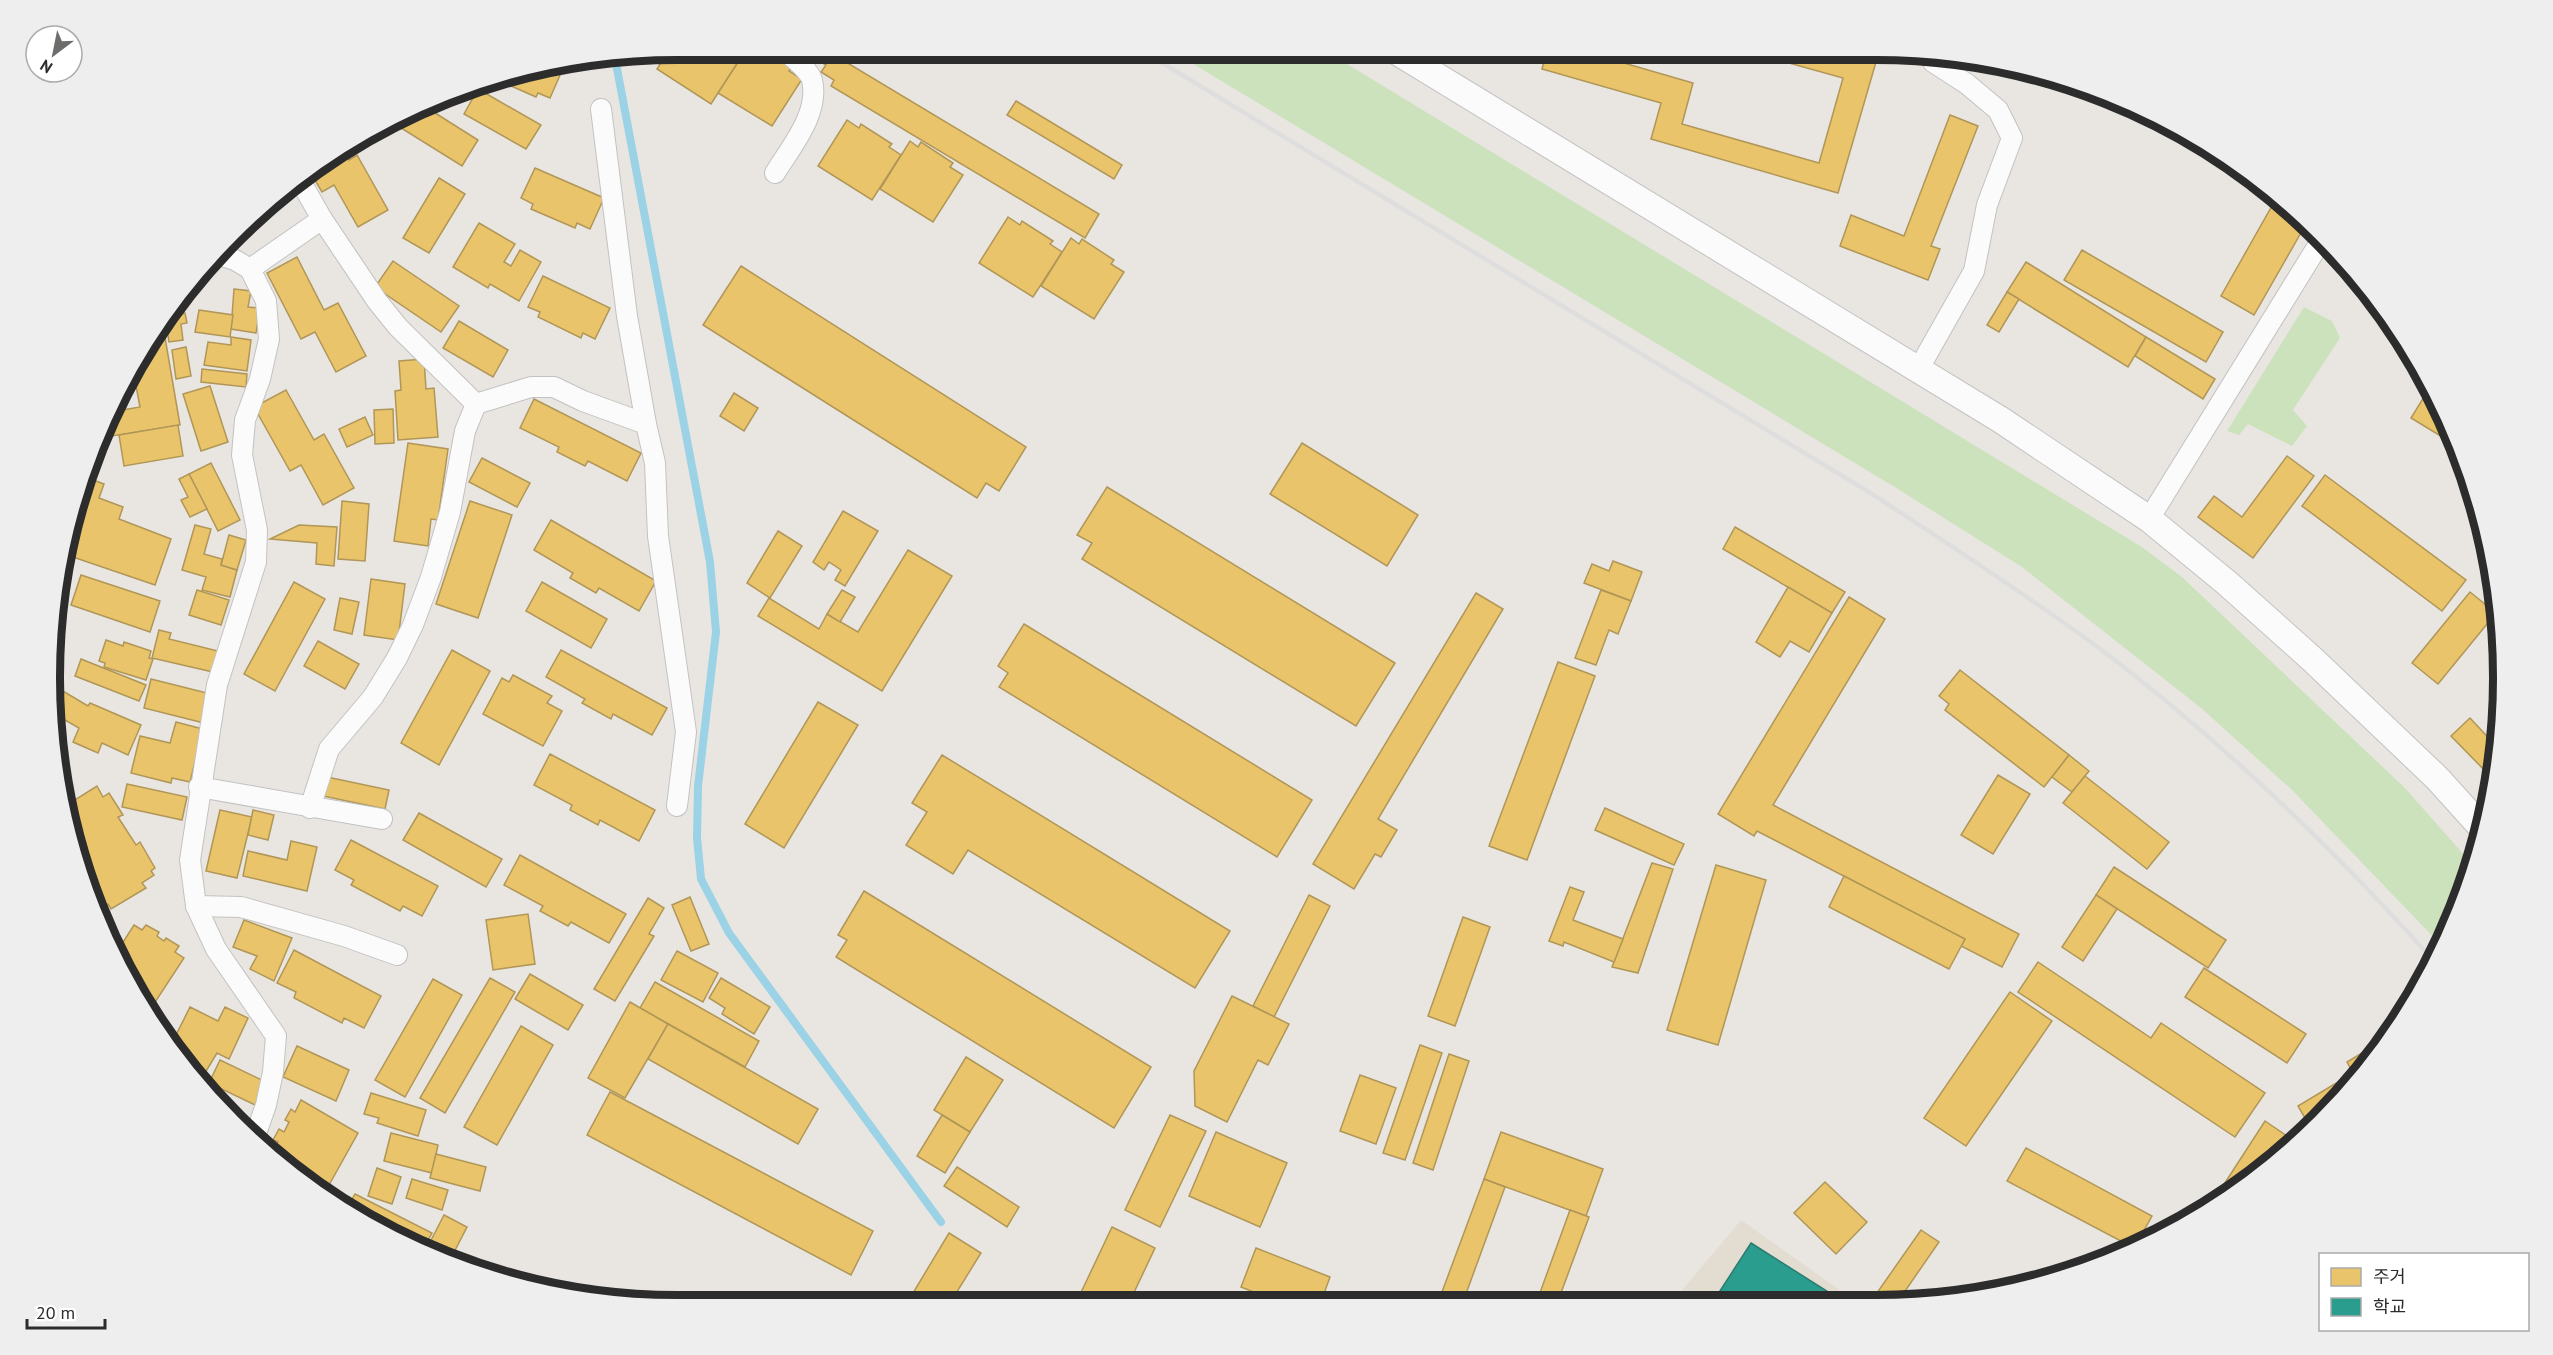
<svg xmlns="http://www.w3.org/2000/svg" width="2553" height="1355" viewBox="0 0 2553 1355" font-family="'PT Sans','Noto Sans KR',sans-serif">
<style>
.education{fill:#e3ddd1}
.green{fill:#cce2bd}
.homes{fill:#e9c46a;stroke:#b09657;stroke-width:1.5}
.schools{fill:#2a9d8f;stroke:#2b7b71;stroke-width:1.5}
.lines{fill:none;stroke-linecap:round;stroke-linejoin:round}
.stream{stroke:#9bd2e6;stroke-width:8}
.minor-casing{stroke:#c3c2c2;stroke-width:22}
.tertiary-casing{stroke:#c3c2c2;stroke-width:28}
.minor{stroke:#fcfbfb;stroke-width:20}
.tertiary{stroke:#fcfbfb;stroke-width:26}
.rail{stroke:#dededf;stroke-width:4.5}
.rim{fill:none;stroke:#2c2c2c;stroke-width:8}
</style>
<rect width="100%" height="100%" fill="#e9e6e2"/>
<path class="education" d="M 1741,1220 L 1848,1296 L 1846,1300 L 1673,1301 Z"/>
<g class="green">
<path d="M 1170,50 L 1324,50 L 2142,547 L 2182,577 L 2405,788 L 2473,865 L 2442,946 L 2292,790 L 2201,708 L 2022,567 L 1893,486 Z"/>
<path d="M 2304,307 L 2332,321 L 2340,338 L 2293,410 L 2307,426 L 2292,446 L 2248,424 L 2239,435 L 2227,431 Z"/>
</g>
<g class="homes">
<path d="M 669,50 L 729,50 L 728,51 L 740,59 L 711,104 L 657,69 Z"/>
<path d="M 746,50 L 766,50 L 792,66 L 789,71 L 802,79 L 772,126 L 718,93 Z"/>
<path d="M 822,50 L 826,50 L 1099,214 L 1085,238 L 831,86 L 834,80 L 821,72 L 826,65 L 816,59 Z"/>
<path d="M 1547,50 L 1579,50 L 1693,83 L 1682,124 L 1819,163 L 1843,78 L 1778,60 L 1781,51 L 1837,51 L 1876,62 L 1838,193 L 1651,139 L 1661,103 L 1542,69 Z"/>
<path d="M 643,53 L 642,55 L 639,54 L 633,64 L 617,55 Z"/>
<path d="M 555,62 L 564,66 L 550,98 L 538,93 L 536,97 L 493,78 Z"/>
<path d="M 478,89 L 541,125 L 526,149 L 464,114 Z"/>
<path d="M 1016,101 L 1122,165 L 1114,179 L 1007,115 Z"/>
<path d="M 424,106 L 478,140 L 462,166 L 390,121 Z"/>
<path d="M 1950,115 L 1978,126 L 1931,246 L 1940,249 L 1928,280 L 1840,246 L 1851,215 L 1904,236 Z"/>
<path d="M 847,120 L 859,128 L 861,124 L 892,144 L 889,147 L 901,155 L 872,200 L 818,166 Z"/>
<path d="M 910,141 L 918,147 L 921,142 L 953,163 L 950,167 L 963,175 L 933,222 L 880,189 Z"/>
<path d="M 342,148 L 349,160 L 357,155 L 388,210 L 358,227 L 334,185 L 322,192 L 309,170 Z"/>
<path d="M 535,168 L 604,198 L 590,229 L 577,223 L 575,228 L 531,209 L 533,204 L 521,198 Z"/>
<path d="M 439,178 L 465,194 L 429,253 L 403,238 Z"/>
<path d="M 2277,197 L 2306,224 L 2254,315 L 2221,296 Z"/>
<path d="M 1008,217 L 1020,225 L 1022,221 L 1053,241 L 1050,244 L 1062,252 L 1033,297 L 979,263 Z"/>
<path d="M 479,223 L 515,244 L 504,262 L 511,266 L 520,250 L 541,262 L 519,301 L 490,284 L 488,288 L 453,267 Z"/>
<path d="M 1071,238 L 1079,244 L 1082,239 L 1114,260 L 1111,264 L 1124,272 L 1094,319 L 1041,286 Z"/>
<path d="M 2082,250 L 2223,332 L 2206,362 L 2064,280 Z"/>
<path d="M 297,257 L 324,310 L 338,303 L 366,356 L 336,372 L 315,332 L 301,339 L 267,273 Z"/>
<path d="M 393,261 L 459,306 L 441,332 L 375,287 Z"/>
<path d="M 2026,262 L 2146,337 L 2128,367 L 2007,292 Z"/>
<path d="M 741,266 L 1026,447 L 999,491 L 986,483 L 977,498 L 703,325 Z"/>
<path d="M 543,276 L 610,308 L 595,339 L 583,333 L 581,338 L 538,317 L 540,312 L 528,307 Z"/>
<path d="M 234,289 L 251,291 L 248,307 L 260,308 L 256,333 L 231,329 Z"/>
<path d="M 2007,292 L 2019,299 L 1999,332 L 1987,325 Z"/>
<path d="M 181,308 L 182,314 L 185,313 L 187,323 L 181,324 L 183,340 L 169,342 L 165,316 L 170,310 Z"/>
<path d="M 199,310 L 233,315 L 230,337 L 195,332 Z"/>
<path d="M 162,320 L 180,425 L 112,436 L 109,416 L 111,412 L 140,407 L 133,370 Z"/>
<path d="M 459,321 L 508,350 L 493,377 L 443,348 Z"/>
<path d="M 231,337 L 251,340 L 247,371 L 204,365 L 208,342 L 231,345 Z"/>
<path d="M 2146,337 L 2215,379 L 2203,399 L 2135,356 Z"/>
<path d="M 186,347 L 191,376 L 176,379 L 172,350 Z"/>
<path d="M 424,359 L 426,389 L 434,388 L 438,437 L 398,440 L 395,391 L 401,390 L 399,361 Z"/>
<path d="M 202,369 L 247,374 L 246,387 L 201,382 Z"/>
<path d="M 210,386 L 228,442 L 201,451 L 183,394 Z"/>
<path d="M 2430,387 L 2457,446 L 2411,418 Z"/>
<path d="M 286,390 L 314,440 L 324,434 L 354,488 L 323,505 L 301,465 L 290,471 L 254,407 Z"/>
<path d="M 734,393 L 758,408 L 744,431 L 720,416 Z"/>
<path d="M 534,399 L 641,453 L 627,481 L 588,461 L 585,466 L 557,452 L 559,447 L 520,428 Z"/>
<path d="M 393,409 L 394,443 L 375,444 L 374,410 Z"/>
<path d="M 365,417 L 373,435 L 347,447 L 339,429 Z"/>
<path d="M 178,425 L 183,456 L 124,466 L 119,435 Z"/>
<path d="M 408,443 L 448,449 L 438,520 L 431,519 L 428,546 L 394,541 Z"/>
<path d="M 1302,443 L 1418,515 L 1387,566 L 1270,494 Z"/>
<path d="M 2287,456 L 2314,476 L 2253,558 L 2198,517 L 2214,496 L 2242,517 Z"/>
<path d="M 482,458 L 530,483 L 517,507 L 469,482 Z"/>
<path d="M 211,463 L 240,520 L 218,531 L 189,474 Z"/>
<path d="M 189,474 L 207,509 L 190,517 L 181,500 L 188,497 L 179,479 Z"/>
<path d="M 2325,475 L 2466,580 L 2442,611 L 2302,506 Z"/>
<path d="M 88,478 L 104,484 L 99,498 L 123,507 L 119,519 L 171,539 L 155,585 L 64,554 L 68,531 Z"/>
<path d="M 1107,487 L 1395,663 L 1356,726 L 1082,559 L 1092,543 L 1077,535 Z"/>
<path d="M 342,501 L 369,504 L 365,561 L 338,559 Z"/>
<path d="M 470,501 L 512,515 L 478,618 L 436,604 Z"/>
<path d="M 843,511 L 878,531 L 845,586 L 835,580 L 841,570 L 829,562 L 824,570 L 813,562 Z"/>
<path d="M 551,520 L 656,581 L 639,611 L 599,588 L 596,593 L 570,578 L 573,573 L 534,550 Z"/>
<path d="M 195,525 L 211,529 L 204,554 L 222,559 L 221,565 L 237,570 L 230,597 L 202,590 L 206,577 L 182,570 Z"/>
<path d="M 299,525 L 337,527 L 334,566 L 316,564 L 317,543 L 270,539 Z"/>
<path d="M 1735,527 L 1845,592 L 1832,613 L 1723,549 Z"/>
<path d="M 778,531 L 802,546 L 770,598 L 747,583 Z"/>
<path d="M 229,535 L 246,540 L 237,570 L 221,565 Z"/>
<path d="M 908,550 L 952,576 L 882,691 L 758,616 L 769,598 L 819,629 L 827,614 L 858,632 Z"/>
<path d="M 1613,561 L 1642,572 L 1631,601 L 1584,583 L 1592,564 L 1609,571 Z"/>
<path d="M 81,575 L 160,601 L 150,632 L 71,605 Z"/>
<path d="M 371,579 L 405,584 L 398,640 L 364,635 Z"/>
<path d="M 294,582 L 325,599 L 275,691 L 244,674 Z"/>
<path d="M 542,582 L 607,619 L 591,648 L 526,611 Z"/>
<path d="M 1788,587 L 1832,613 L 1809,652 L 1790,641 L 1780,657 L 1756,642 Z"/>
<path d="M 197,590 L 229,600 L 221,625 L 189,615 Z"/>
<path d="M 842,590 L 855,597 L 840,622 L 827,614 Z"/>
<path d="M 1601,590 L 1631,601 L 1618,634 L 1609,630 L 1596,665 L 1575,658 Z"/>
<path d="M 2470,592 L 2496,613 L 2438,684 L 2412,663 Z"/>
<path d="M 1476,593 L 1503,609 L 1378,819 L 1397,830 L 1381,857 L 1375,854 L 1354,889 L 1313,864 Z"/>
<path d="M 1849,597 L 1885,619 L 1773,805 L 2019,934 L 2002,967 L 1961,946 L 1965,939 L 1757,831 L 1754,836 L 1718,814 Z"/>
<path d="M 340,598 L 359,602 L 352,634 L 334,630 Z"/>
<path d="M 1024,624 L 1312,800 L 1277,857 L 999,687 L 1008,673 L 998,666 Z"/>
<path d="M 159,630 L 171,633 L 169,639 L 218,651 L 213,672 L 152,658 Z"/>
<path d="M 106,640 L 123,646 L 124,642 L 151,651 L 149,658 L 153,659 L 146,680 L 104,667 L 105,663 L 99,661 Z"/>
<path d="M 318,641 L 359,664 L 345,689 L 304,666 Z"/>
<path d="M 452,650 L 490,671 L 439,765 L 401,743 Z"/>
<path d="M 561,650 L 667,708 L 652,735 L 613,714 L 611,719 L 582,703 L 585,699 L 546,677 Z"/>
<path d="M 2500,655 L 2501,675 L 2490,667 Z"/>
<path d="M 81,659 L 146,685 L 139,701 L 75,676 Z"/>
<path d="M 1558,662 L 1595,676 L 1527,860 L 1489,846 Z"/>
<path d="M 1960,670 L 2069,755 L 2044,787 L 1945,710 L 1949,704 L 1939,696 Z"/>
<path d="M 513,675 L 552,696 L 547,703 L 562,711 L 543,746 L 483,714 L 502,678 L 509,682 Z"/>
<path d="M 151,679 L 211,694 L 204,723 L 144,708 Z"/>
<path d="M 51,684 L 88,706 L 90,703 L 141,725 L 128,755 L 102,743 L 98,753 L 73,742 L 79,728 L 51,712 Z"/>
<path d="M 818,702 L 858,725 L 784,848 L 745,824 Z"/>
<path d="M 2470,718 L 2497,747 L 2492,778 L 2451,736 Z"/>
<path d="M 176,722 L 203,729 L 190,782 L 172,778 L 171,783 L 131,773 L 140,736 L 170,743 Z"/>
<path d="M 550,754 L 655,810 L 639,841 L 600,820 L 598,825 L 570,810 L 572,805 L 534,785 Z"/>
<path d="M 942,755 L 1230,931 L 1195,988 L 968,850 L 953,874 L 906,845 L 927,812 L 912,803 Z"/>
<path d="M 2069,755 L 2089,771 L 2072,792 L 2052,777 Z"/>
<path d="M 58,759 L 68,775 L 62,779 L 75,800 L 65,806 Z"/>
<path d="M 1998,775 L 2030,794 L 1993,854 L 1961,835 Z"/>
<path d="M 2085,776 L 2169,842 L 2147,869 L 2063,803 Z"/>
<path d="M 327,777 L 389,790 L 385,809 L 323,796 Z"/>
<path d="M 127,784 L 187,797 L 182,820 L 122,807 Z"/>
<path d="M 97,786 L 103,797 L 109,793 L 123,815 L 118,817 L 136,845 L 140,842 L 155,868 L 151,871 L 154,875 L 142,883 L 146,888 L 111,909 L 108,904 L 95,911 L 71,840 L 65,806 Z"/>
<path d="M 1605,808 L 1684,844 L 1674,865 L 1595,830 Z"/>
<path d="M 220,810 L 252,817 L 237,878 L 206,871 Z"/>
<path d="M 253,810 L 274,815 L 268,840 L 248,835 Z"/>
<path d="M 419,813 L 502,859 L 486,887 L 403,840 Z"/>
<path d="M 351,840 L 438,886 L 422,916 L 403,906 L 400,911 L 351,885 L 354,880 L 335,870 Z"/>
<path d="M 291,841 L 317,847 L 307,891 L 243,876 L 248,851 L 287,860 Z"/>
<path d="M 520,855 L 626,914 L 609,943 L 571,922 L 568,926 L 540,911 L 543,906 L 504,885 Z"/>
<path d="M 1652,863 L 1673,869 L 1638,973 L 1612,967 Z"/>
<path d="M 1716,865 L 1766,880 L 1718,1045 L 1667,1030 Z"/>
<path d="M 2114,867 L 2226,940 L 2208,968 L 2096,895 Z"/>
<path d="M 1844,876 L 1965,939 L 1949,969 L 1829,907 Z"/>
<path d="M 1570,887 L 1584,892 L 1573,920 L 1623,939 L 1614,962 L 1564,942 L 1563,946 L 1549,941 Z"/>
<path d="M 864,891 L 1151,1067 L 1114,1128 L 836,957 L 847,940 L 838,935 Z"/>
<path d="M 1309,895 L 1330,906 L 1274,1017 L 1253,1006 Z"/>
<path d="M 2096,895 L 2117,909 L 2083,961 L 2062,947 Z"/>
<path d="M 690,897 L 709,944 L 691,951 L 672,905 Z"/>
<path d="M 648,898 L 664,908 L 649,934 L 654,936 L 615,1001 L 594,989 Z"/>
<path d="M 528,914 L 535,964 L 493,970 L 486,920 Z"/>
<path d="M 1463,917 L 1490,927 L 1455,1026 L 1428,1016 Z"/>
<path d="M 244,920 L 292,938 L 274,981 L 250,969 L 257,956 L 233,947 Z"/>
<path d="M 134,925 L 142,930 L 146,925 L 159,932 L 157,936 L 164,941 L 166,938 L 179,946 L 175,952 L 184,958 L 150,1010 L 145,1006 L 116,953 Z"/>
<path d="M 294,950 L 381,996 L 364,1028 L 344,1018 L 342,1023 L 294,998 L 296,992 L 277,983 Z"/>
<path d="M 677,951 L 718,973 L 703,1002 L 661,980 Z"/>
<path d="M 2038,962 L 2151,1038 L 2161,1023 L 2265,1093 L 2235,1137 L 2018,992 Z"/>
<path d="M 2204,968 L 2306,1034 L 2287,1063 L 2185,997 Z"/>
<path d="M 530,974 L 583,1005 L 568,1030 L 515,999 Z"/>
<path d="M 490,978 L 515,992 L 445,1113 L 420,1098 Z"/>
<path d="M 721,978 L 770,1007 L 754,1034 L 722,1014 L 725,1008 L 709,998 Z"/>
<path d="M 433,979 L 462,995 L 405,1097 L 375,1080 Z"/>
<path d="M 655,982 L 759,1041 L 745,1067 L 640,1008 Z"/>
<path d="M 2010,992 L 2052,1021 L 1966,1146 L 1924,1118 Z"/>
<path d="M 1232,996 L 1289,1024 L 1268,1065 L 1258,1060 L 1227,1122 L 1195,1106 L 1194,1071 Z"/>
<path d="M 630,1002 L 668,1024 L 625,1098 L 588,1078 Z"/>
<path d="M 190,1007 L 218,1021 L 225,1007 L 248,1018 L 229,1059 L 217,1053 L 205,1073 L 181,1058 L 171,1045 Z"/>
<path d="M 668,1024 L 818,1109 L 798,1144 L 648,1059 Z"/>
<path d="M 521,1026 L 553,1045 L 497,1145 L 464,1127 Z"/>
<path d="M 1420,1045 L 1442,1053 L 1405,1160 L 1383,1153 Z"/>
<path d="M 297,1046 L 349,1070 L 336,1101 L 283,1077 Z"/>
<path d="M 2365,1051 L 2369,1059 L 2347,1092 L 2309,1125 L 2298,1106 L 2353,1073 L 2347,1062 Z"/>
<path d="M 1449,1054 L 1469,1061 L 1433,1170 L 1413,1163 Z"/>
<path d="M 966,1057 L 1003,1080 L 970,1132 L 934,1110 Z"/>
<path d="M 220,1060 L 266,1082 L 255,1105 L 209,1083 Z"/>
<path d="M 1360,1075 L 1396,1088 L 1376,1144 L 1340,1131 Z"/>
<path d="M 610,1092 L 873,1231 L 851,1275 L 587,1135 Z"/>
<path d="M 371,1093 L 426,1110 L 418,1136 L 377,1123 L 379,1118 L 364,1114 Z"/>
<path d="M 301,1100 L 358,1133 L 329,1185 L 272,1153 L 278,1142 L 273,1140 L 279,1129 L 284,1132 L 289,1122 L 285,1120 L 291,1109 L 295,1112 Z"/>
<path d="M 221,1107 L 246,1116 L 244,1120 L 251,1123 L 247,1133 Z"/>
<path d="M 942,1115 L 970,1132 L 945,1173 L 917,1156 Z"/>
<path d="M 1170,1115 L 1206,1131 L 1160,1227 L 1125,1210 Z"/>
<path d="M 2265,1121 L 2293,1140 L 2225,1199 L 2208,1209 Z"/>
<path d="M 1216,1132 L 1287,1163 L 1260,1227 L 1189,1196 Z"/>
<path d="M 1501,1132 L 1603,1169 L 1586,1216 L 1484,1179 Z"/>
<path d="M 391,1133 L 438,1145 L 432,1173 L 384,1161 Z"/>
<path d="M 2026,1148 L 2152,1216 L 2134,1248 L 2007,1181 Z"/>
<path d="M 436,1154 L 486,1167 L 480,1191 L 430,1178 Z"/>
<path d="M 957,1167 L 1019,1207 L 1007,1227 L 944,1186 Z"/>
<path d="M 377,1168 L 401,1177 L 392,1204 L 368,1196 Z"/>
<path d="M 412,1179 L 448,1190 L 442,1210 L 406,1198 Z"/>
<path d="M 1484,1179 L 1505,1187 L 1463,1302 L 1444,1302 L 1439,1300 Z"/>
<path d="M 1825,1182 L 1867,1222 L 1836,1254 L 1794,1213 Z"/>
<path d="M 355,1194 L 432,1233 L 423,1249 L 399,1241 L 347,1208 Z"/>
<path d="M 1570,1210 L 1589,1217 L 1558,1301 L 1537,1301 Z"/>
<path d="M 444,1215 L 467,1227 L 450,1260 L 426,1250 Z"/>
<path d="M 1112,1227 L 1155,1248 L 1129,1303 L 1076,1303 Z"/>
<path d="M 1921,1230 L 1939,1242 L 1903,1294 L 1912,1300 L 1872,1300 Z"/>
<path d="M 949,1233 L 981,1253 L 950,1303 L 907,1303 Z"/>
<path d="M 1256,1248 L 1330,1277 L 1321,1302 L 1279,1302 L 1241,1287 Z"/>
<path d="M 895,1296 L 906,1303 L 907,1303 L 890,1303 Z"/>
</g>
<path class="schools" d="M 1751,1243 L 1833,1295 L 1830,1300 L 1729,1301 L 1718,1294 Z"/>
<g class="lines">
<path class="stream" d="M 615,58 L 710,562 L 716,632 L 698,786 L 697,838 L 701,879 L 729,933 L 941,1222"/>
<defs>
<g id="minor">
<path d="M 601,109 L 627,316 L 646,424"/>
<path d="M 775,173 C 791,147 820,113 812,80 C 809,70 792,57 784,50"/>
<path d="M 298,177 L 322,219"/>
<path d="M 216,254 L 235,260 L 250,269 L 266,301 L 269,339 L 260,379 L 245,420 L 242,455 L 257,530 L 256,562 L 217,685 L 190,860 L 196,906 L 216,949 L 276,1036 L 273,1072 L 266,1105 L 254,1139"/>
<path d="M 250,269 L 322,219 L 377,301 L 398,327 L 476,404 L 465,431 L 450,512 L 431,577 L 413,625 L 397,658 L 373,697 L 329,749 L 310,808"/>
<path d="M 1918,370 L 1974,271 L 1987,205 L 2012,138 L 1998,110 L 1967,84 L 1933,62 L 1933,54"/>
<path d="M 476,404 L 531,387 L 554,387 L 583,401 L 646,424 L 655,463 L 658,536 L 686,732 L 677,806"/>
<path d="M 2149,519 L 2322,239"/>
<path d="M 199,787 L 382,819"/>
<path d="M 196,906 L 241,907 L 344,936 L 397,955"/>
</g>
<path id="tertiary" d="M 1394,50 L 2001,420 L 2149,519 L 2227,583 L 2312,659 L 2437,778 L 2484,830"/>
</defs>
<use href="#minor" class="minor-casing"/>
<use href="#tertiary" class="tertiary-casing"/>
<use href="#minor" class="minor"/>
<use href="#tertiary" class="tertiary"/>
<path class="rail" d="M 1141,50 L 1877,497 C 1951,546 2027,595 2099,648 C 2221,740 2333,848 2435,962"/>
</g>
<path d="M0 0H2553V1355H0ZM677 60H1876A617 617 0 0 1 2493 677V678A617 617 0 0 1 1876 1295H677A617 617 0 0 1 60 678V677A617 617 0 0 1 677 60Z" fill="#eee" fill-rule="evenodd"/>
<path class="rim" d="M677 60H1876A617 617 0 0 1 2493 677V678A617 617 0 0 1 1876 1295H677A617 617 0 0 1 60 678V677A617 617 0 0 1 677 60Z"/>
<rect x="2319" y="1253" width="210" height="78" fill="#ffffff" stroke="#ababab" stroke-width="1.5"/>
<rect x="2331" y="1268" width="30" height="18" fill="#e9c46a" stroke="#ababab" stroke-width="1.5"/>
<text x="2373" y="1283" font-size="18" fill="#2c2c2c">주거</text>
<rect x="2331" y="1298" width="30" height="18" fill="#2a9d8f" stroke="#ababab" stroke-width="1.5"/>
<text x="2373" y="1313" font-size="18" fill="#2c2c2c">학교</text>
<g transform="translate(54 54) rotate(212)"><circle r="28" fill="#ffffff" stroke="#ababab" stroke-width="1.5"/>
<path d="M0-4.5L10 22L0 15L-10 22Z" fill="#6e6d6c"/>
<text y="-9" font-size="16" font-weight="bold" text-anchor="middle" fill="#2c2c2c">N</text>
</g>
<path d="M27 1319v9h78v-9" fill="none" stroke="#2c2c2c" stroke-width="3"/>
<text x="36" y="1319" font-size="18" fill="#2c2c2c" stroke="#ffffff" stroke-width="4.5" paint-order="stroke">20 m</text>
</svg>
